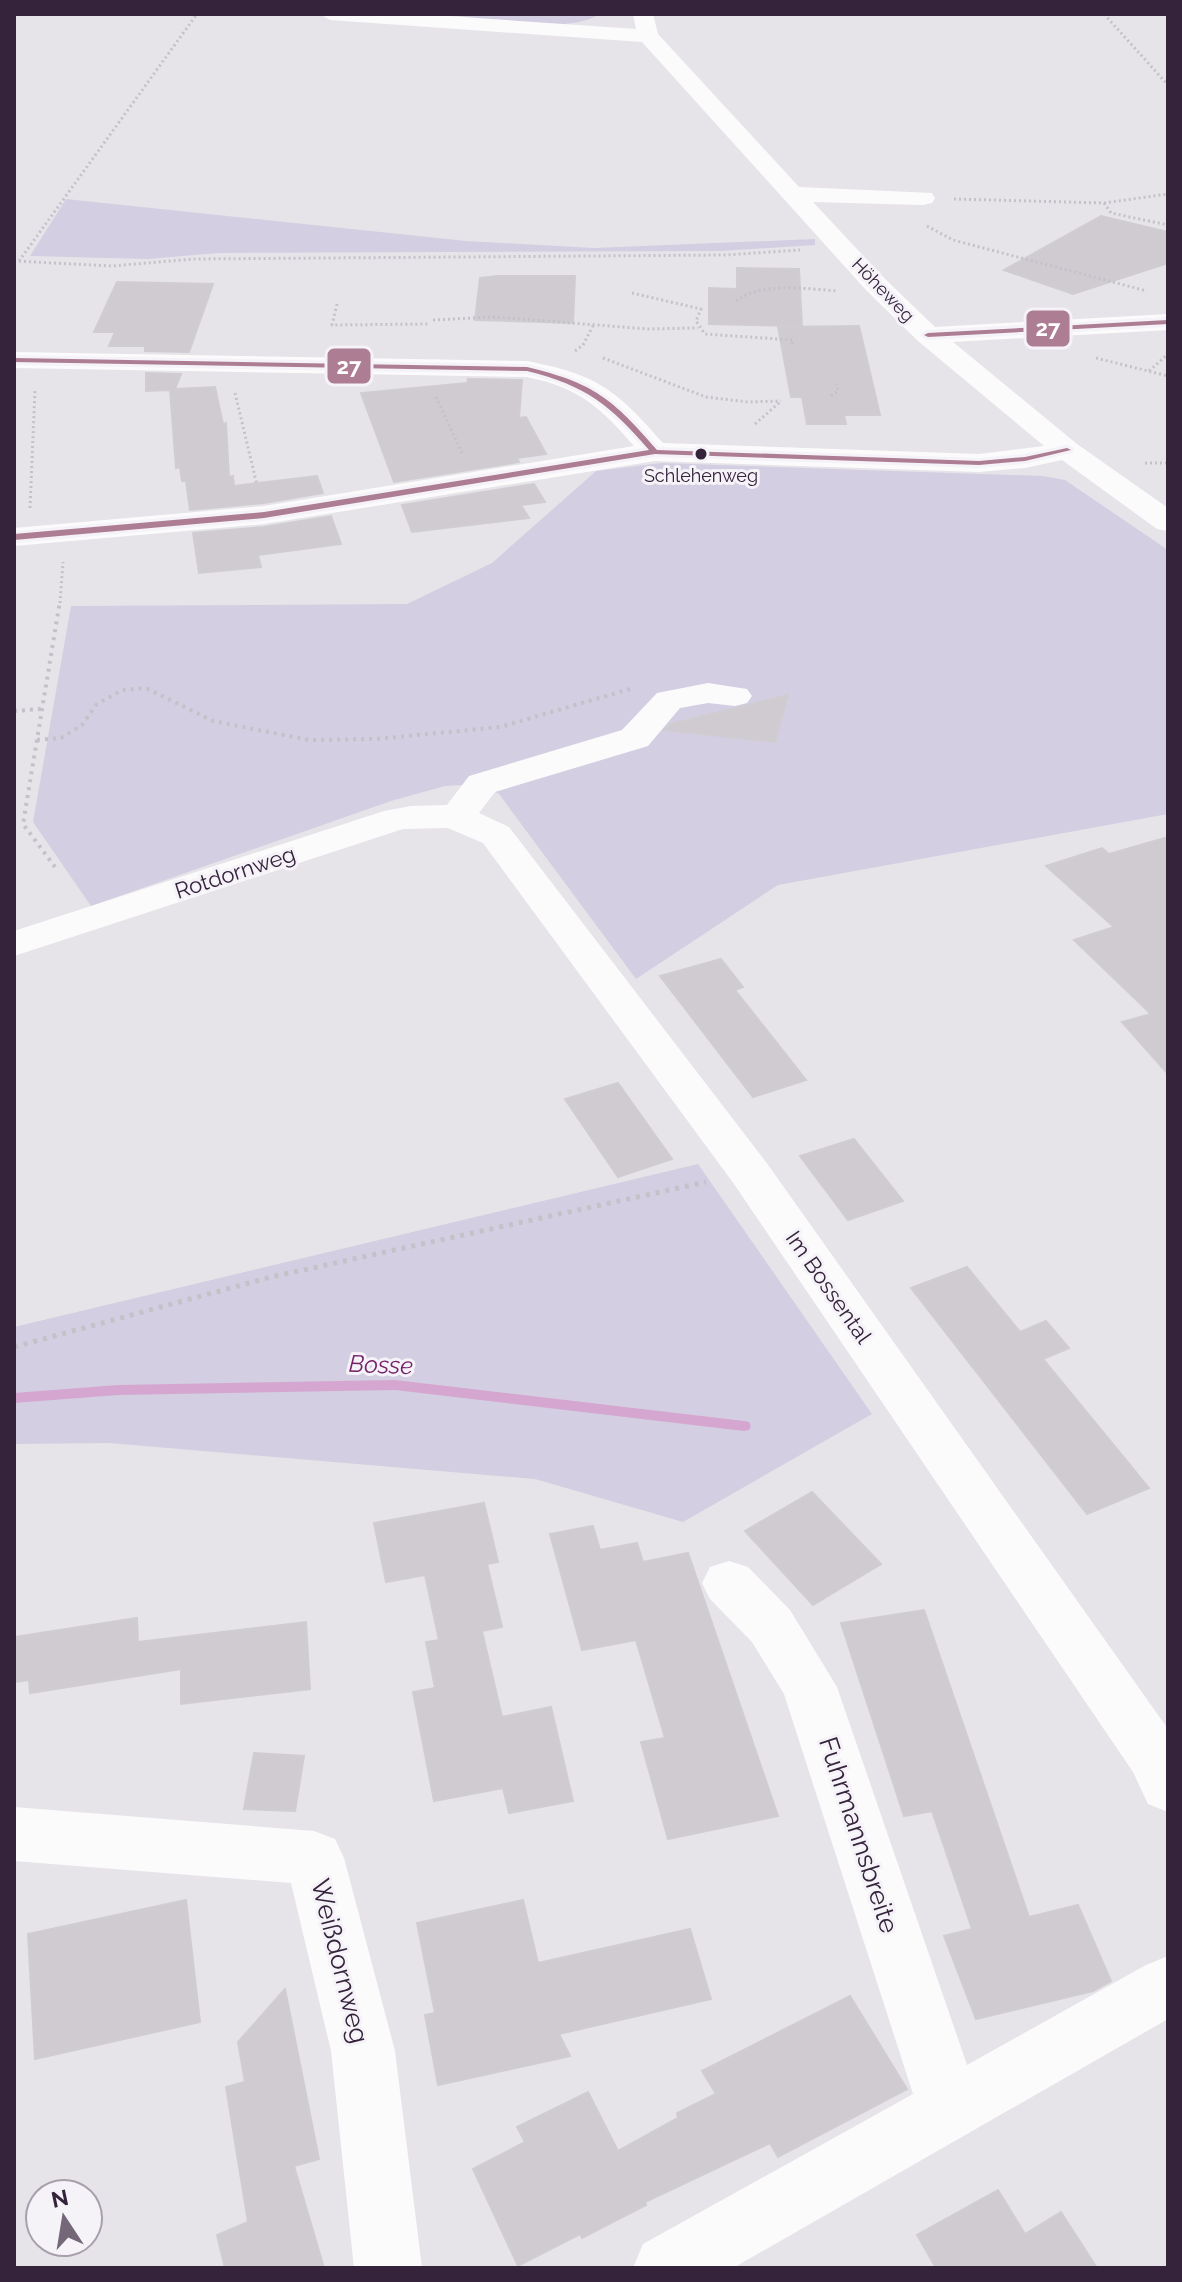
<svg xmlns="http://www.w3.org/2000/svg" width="1182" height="2282" viewBox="0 0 1182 2282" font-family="Raleway,sans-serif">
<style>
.green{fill:#d3cee1}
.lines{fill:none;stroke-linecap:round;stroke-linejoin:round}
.stream{fill:#d5a7d0;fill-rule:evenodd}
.building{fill:#cfcbd1;stroke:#d0cdd2;stroke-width:2}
.path-far2{stroke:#c5c1c9;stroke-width:3;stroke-dasharray:2 3;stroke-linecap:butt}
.path-far1{stroke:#c5c1c9;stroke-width:4;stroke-dasharray:3 5;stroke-linecap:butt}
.path{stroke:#c5c1c9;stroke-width:5;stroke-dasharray:4 6;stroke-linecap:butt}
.minor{fill:#fbfbfc;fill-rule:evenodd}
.bus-1-casing{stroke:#f5f2f8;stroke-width:6}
.bus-1{fill:#ad7d93;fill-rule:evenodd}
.bus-dot{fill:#34233b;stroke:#f5f2f8;stroke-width:3}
.labels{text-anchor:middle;stroke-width:6;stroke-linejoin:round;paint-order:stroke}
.far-street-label{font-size:18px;fill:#34233b;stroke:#f5f2f8}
.far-bus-label{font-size:18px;fill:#34233b;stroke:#f5f2f8}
.street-label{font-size:22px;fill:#34233b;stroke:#f5f2f8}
.water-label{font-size:24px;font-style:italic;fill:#742169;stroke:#f5f2f8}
.near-street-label{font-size:26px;fill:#34233b;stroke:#f5f2f8}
.line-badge{stroke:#f5f2f8;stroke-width:3}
.badge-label{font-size:22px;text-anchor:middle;font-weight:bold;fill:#fff}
</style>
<rect width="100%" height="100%" fill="#e7e4e9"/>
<g class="green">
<path d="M 440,14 L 599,14 C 569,36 478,17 440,14 Z"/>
<path d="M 66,199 L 466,241 L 594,248 L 815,239 L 815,245 L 721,251 L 218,253 L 148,259 L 30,256 Z"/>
<path d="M 661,463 L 1043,476 L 1065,480 L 1168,550 L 1168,814 L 778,885 L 636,979 L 499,794 L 482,784 L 445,786 L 391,801 L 91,906 L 33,822 L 71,606 L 407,604 L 492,563 L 596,471 Z"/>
<path d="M 698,1164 L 872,1414 L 683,1522 L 535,1479 L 109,1443 L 14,1444 L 14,1327 Z"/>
</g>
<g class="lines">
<path class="stream" d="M 395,1380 L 744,1421 L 749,1422 L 751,1426 L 749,1430 L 744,1431 L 395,1390 L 118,1395 L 14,1403 L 14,1393 L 118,1385 Z"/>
</g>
<g class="building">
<path d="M 1101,216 L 1168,232 L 1168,263 L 1073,294 L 1004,270 Z"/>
<path d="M 737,268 L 799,269 L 802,326 L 709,324 L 709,288 L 737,289 Z"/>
<path d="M 498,276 L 575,276 L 573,323 L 475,320 L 480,278 Z"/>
<path d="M 117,282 L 213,284 L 189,352 L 145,351 L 145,346 L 109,346 L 115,332 L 94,332 Z"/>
<path d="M 859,326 L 880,415 L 844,415 L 846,424 L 807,424 L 802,397 L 791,397 L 778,327 Z"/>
<path d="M 146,373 L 181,374 L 175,389 L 215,387 L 223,424 L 226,423 L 229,477 L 233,476 L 234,486 L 317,476 L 323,493 L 264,503 L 190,510 L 186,481 L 182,481 L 180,467 L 176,468 L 170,390 L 146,391 Z"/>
<path d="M 468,379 L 522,380 L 519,418 L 526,417 L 546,454 L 517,458 L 519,462 L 394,482 L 361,393 L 467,383 Z"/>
<path d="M 534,484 L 545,502 L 521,505 L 529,518 L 412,532 L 402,505 Z"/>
<path d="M 331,516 L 341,544 L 258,555 L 261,567 L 199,573 L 193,533 L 264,527 Z"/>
<path d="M 788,695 L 775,742 L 665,730 L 671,724 Z"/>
<path d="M 1168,837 L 1168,1074 L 1122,1022 L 1151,1014 L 1074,940 L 1114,927 L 1046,866 L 1102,848 L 1109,854 Z"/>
<path d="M 721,959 L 743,987 L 735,990 L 806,1080 L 753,1097 L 660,976 Z"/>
<path d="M 618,1083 L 672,1159 L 618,1177 L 565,1099 Z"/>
<path d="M 854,1139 L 903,1201 L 848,1220 L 800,1156 Z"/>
<path d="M 967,1267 L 1020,1332 L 1046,1321 L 1069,1348 L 1043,1359 L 1149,1488 L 1087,1514 L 911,1288 Z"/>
<path d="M 812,1492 L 881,1564 L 813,1605 L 745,1531 Z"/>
<path d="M 484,1503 L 498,1562 L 487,1564 L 502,1627 L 482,1631 L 502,1717 L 551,1707 L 573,1801 L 509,1813 L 503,1788 L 434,1801 L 413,1692 L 435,1688 L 426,1642 L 439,1640 L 425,1575 L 386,1582 L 374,1523 Z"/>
<path d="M 593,1526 L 600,1550 L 637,1543 L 643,1562 L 688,1553 L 778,1816 L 668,1839 L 641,1742 L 665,1738 L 636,1640 L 582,1650 L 550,1534 Z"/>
<path d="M 924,1610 L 1029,1917 L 1078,1905 L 1111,1981 L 1093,1991 L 976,2019 L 944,1936 L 972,1929 L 932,1811 L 904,1816 L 841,1623 Z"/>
<path d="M 137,1618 L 138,1642 L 306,1622 L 310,1689 L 181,1704 L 181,1669 L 30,1693 L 29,1680 L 14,1682 L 14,1637 Z"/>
<path d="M 254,1753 L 304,1756 L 295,1811 L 244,1809 Z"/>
<path d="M 186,1900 L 200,2022 L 35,2059 L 28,1934 Z"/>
<path d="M 523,1900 L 538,1963 L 690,1929 L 711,1999 L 559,2034 L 570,2056 L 438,2085 L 425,2015 L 435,2013 L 417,1923 Z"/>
<path d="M 285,1989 L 319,2159 L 294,2166 L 324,2268 L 225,2268 L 217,2235 L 248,2222 L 226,2087 L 245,2082 L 238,2042 Z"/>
<path d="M 850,1996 L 907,2089 L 778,2157 L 770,2143 L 645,2202 L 646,2205 L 582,2238 L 580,2234 L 518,2266 L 473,2169 L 525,2142 L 517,2127 L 588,2092 L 618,2151 L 678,2118 L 677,2113 L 716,2094 L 702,2071 Z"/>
<path d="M 998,2190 L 1025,2234 L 1061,2212 L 1097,2268 L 936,2268 L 917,2235 Z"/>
</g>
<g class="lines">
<g class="path-far2">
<path d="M 1104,14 L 1168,85"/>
<path d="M 954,199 L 1104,203 L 1168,194"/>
<path d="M 1104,203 L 1111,213 L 1168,225"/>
<path d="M 927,226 L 953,240 L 1147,291"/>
<path d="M 14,261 L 112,266 L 193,259 L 725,255 L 800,250"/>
<path d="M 19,261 L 197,14"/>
<path d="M 632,293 L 701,309 L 696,321 L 705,334 L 793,340 L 792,345"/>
<path d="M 736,301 C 763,281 806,289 838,291"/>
<path d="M 337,304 L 332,325 L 430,324"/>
<path d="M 433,320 L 494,317 L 648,329 L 698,328"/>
<path d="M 575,351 L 583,345 L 594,324"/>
<path d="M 603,358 L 706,397 L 748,402 L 781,401"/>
<path d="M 1096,358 L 1168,376"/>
<path d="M 1149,371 L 1168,354"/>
<path d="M 235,393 L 257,485"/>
<path d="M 831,396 L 838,391 L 836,384"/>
<path d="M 436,397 L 462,453"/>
<path d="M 755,424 L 780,402"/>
<path d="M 1145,463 L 1168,463"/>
<path d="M 30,508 L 35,390"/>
<path d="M 60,603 L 63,562"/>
</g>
<g class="path-far1">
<path d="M 14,711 L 41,709"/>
<path d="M 37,740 L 61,738 L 82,725 L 97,704 L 122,690 L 146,688 L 213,721 L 309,740 L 377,739 L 500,727 L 630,689"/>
<path d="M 55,867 L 23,824 L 60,601"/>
</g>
<path class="path" d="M 14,1347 L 271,1277 L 706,1182"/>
<g class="minor">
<path d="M 320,14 L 419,14 L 636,29 L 633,14 L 653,14 L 658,34 L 799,187 L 932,193 L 935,198 L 932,203 L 923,205 L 813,202 L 884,278 L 935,327 L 1168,314 L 1168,330 L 953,342 L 1077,444 L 1168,508 L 1168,531 L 1157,529 L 1062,460 L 1025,468 L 979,472 L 655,461 L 264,524 L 14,546 L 14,528 L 264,506 L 634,446 C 600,407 580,388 527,377 L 14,368 L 14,352 L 527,361 C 599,375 616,390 663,443 L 979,454 L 1044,446 L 918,341 L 866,290 L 642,42 L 330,20 Z"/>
<path d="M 708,683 L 747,689 L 752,696 L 747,703 L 735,706 L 708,703 L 680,708 L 648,746 L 495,792 L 479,813 L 509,827 L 766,1162 L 1168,1729 L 1168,1812 L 1148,1804 L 1133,1772 L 734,1184 L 483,843 L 448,828 L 403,829 L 14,956 L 14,931 L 384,811 L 411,806 L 447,805 L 469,776 L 622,730 L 657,693 Z"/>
<path d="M 729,1561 L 748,1567 L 790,1610 L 837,1687 L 967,2065 L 1146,1965 L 1168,1956 L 1168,2019 L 733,2268 L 633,2268 L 643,2244 L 913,2094 L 784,1694 L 752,1642 L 710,1599 L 702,1583 L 710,1567 Z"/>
<path d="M 14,1807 L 314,1831 L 335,1839 L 344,1858 L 395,2051 L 422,2268 L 354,2268 L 331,2051 L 291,1883 L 14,1861 Z"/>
</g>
<defs>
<g id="bus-1">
<path d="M 1168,320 L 1168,324 L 928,337 L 924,335 L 928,333 Z"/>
<path d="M 14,358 L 527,367 C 594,383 613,399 657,450 L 979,461 L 1025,457 L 1067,448 L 1071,450 L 1025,461 L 979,465 L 655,454 L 264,518 L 14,540 L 14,534 L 264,512 L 649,450 C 610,405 587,386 527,371 L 14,362 Z"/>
</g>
</defs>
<use href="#bus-1" class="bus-1-casing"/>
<use href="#bus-1" class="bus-1"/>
</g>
<circle class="bus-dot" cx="701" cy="454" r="7"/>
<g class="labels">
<g class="far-street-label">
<text transform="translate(883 290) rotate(46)" y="6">Höheweg</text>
</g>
<g class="far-bus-label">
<text x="701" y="482">Schlehenweg</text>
</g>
<g class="street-label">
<text transform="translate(235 872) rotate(-18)" y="8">Rotdornweg</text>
<text transform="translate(829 1287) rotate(55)" y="8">Im Bossental</text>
</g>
<g class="water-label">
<text transform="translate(381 1365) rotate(2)" y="8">Bosse</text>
</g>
<g class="near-street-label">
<text transform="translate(859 1835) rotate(72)" y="9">Fuhrmannsbreite</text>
<text transform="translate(340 1961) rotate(76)" y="9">Weißdornweg</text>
</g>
</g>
<g class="line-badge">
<rect x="1025" y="309" width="46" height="39" rx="8" fill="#ad7d93"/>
<rect x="326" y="347" width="46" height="38" rx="8" fill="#ad7d93"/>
</g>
<g class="badge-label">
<text x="1048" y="336">27</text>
<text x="349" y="374">27</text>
</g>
<rect width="1182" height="2282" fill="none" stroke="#34233b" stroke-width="32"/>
<g transform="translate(64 2218) rotate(348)"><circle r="38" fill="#f5f2f8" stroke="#a89fac" stroke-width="2"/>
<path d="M0-6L14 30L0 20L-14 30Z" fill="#736778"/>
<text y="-12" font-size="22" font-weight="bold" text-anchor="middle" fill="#34233b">N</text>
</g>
</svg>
